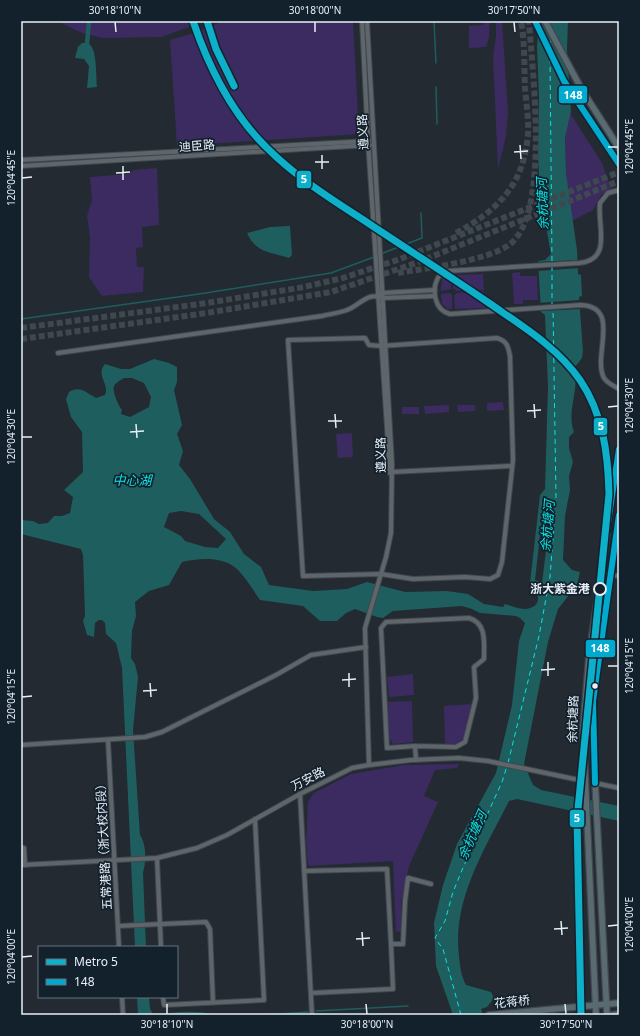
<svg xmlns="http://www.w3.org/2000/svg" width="640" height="1036" viewBox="0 0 640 1036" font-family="'Noto Sans','Noto Sans SC',sans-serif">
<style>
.green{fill:#3b2b61}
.water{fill:#1e5e5e;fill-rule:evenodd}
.pier{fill:#232a31}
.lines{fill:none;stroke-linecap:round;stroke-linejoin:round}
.stream{stroke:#1e5e5e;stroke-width:1.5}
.canal{stroke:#1e5e5e;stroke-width:4.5}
.ferry{stroke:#07e4e2;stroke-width:1;stroke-dasharray:5 4;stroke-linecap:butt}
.highway-tunnel{stroke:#40484f;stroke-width:6;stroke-dasharray:6 3;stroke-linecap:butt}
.minor-casing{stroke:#40474d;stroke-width:6}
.major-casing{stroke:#40474d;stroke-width:8}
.minor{stroke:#5f666b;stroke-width:4}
.major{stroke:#5a6a71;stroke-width:5.5}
.bus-1-casing{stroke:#13212d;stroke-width:9}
.bus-1{stroke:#00a9ce;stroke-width:6}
.metro-1-casing{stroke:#13212d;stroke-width:10}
.metro-1{stroke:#0db0c8;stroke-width:7}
.ticks{fill:none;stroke:#e6eff7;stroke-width:1.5}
.stop-dot{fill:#13212d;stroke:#e6eff7;stroke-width:2}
.bus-dot{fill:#e6eff7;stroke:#13212d;stroke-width:1.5}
.labels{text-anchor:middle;stroke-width:3.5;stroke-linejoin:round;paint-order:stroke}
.street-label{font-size:12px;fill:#e6eff7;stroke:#13212d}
.stop-label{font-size:12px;font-weight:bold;fill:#e6eff7;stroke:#13212d;text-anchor:end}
.water-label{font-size:13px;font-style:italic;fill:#07e4e2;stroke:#13212d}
.line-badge{stroke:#13212d;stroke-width:1.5}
.badge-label{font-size:11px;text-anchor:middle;font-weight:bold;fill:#fff}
.neatline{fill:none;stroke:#e6eff7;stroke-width:1.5}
.ticks-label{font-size:10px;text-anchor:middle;fill:#e6eff7}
</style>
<rect width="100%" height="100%" fill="#232a31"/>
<g class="green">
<path d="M 57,21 L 206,21 L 161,37 L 103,38 L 82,33 Z"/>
<path d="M 223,21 L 353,21 L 359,134 L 177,146 L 170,40 L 197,32 Z"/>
<path d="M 484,21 L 490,21 L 489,37 L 486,47 L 469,48 L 469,26 L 483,25 Z"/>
<path d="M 496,21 L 502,21 L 508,112 L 506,136 L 498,169 L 493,58 L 496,36 Z"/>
<path d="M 570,113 L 602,163 L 611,189 L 601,195 L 593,210 L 572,221 L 566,173 L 565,138 Z"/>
<path d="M 157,168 L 159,225 L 142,227 L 143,247 L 136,248 L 137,267 L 144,267 L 143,292 L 102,296 L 89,277 L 90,237 L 87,216 L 92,200 L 90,177 L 128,174 L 134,170 Z"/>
<path d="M 520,272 L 520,276 L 537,276 L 538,300 L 523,300 L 523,304 L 514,304 L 512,273 Z"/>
<path d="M 483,274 L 484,290 L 456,291 L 455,289 L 453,289 L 453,275 Z"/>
<path d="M 451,276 L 451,289 L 441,291 L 442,278 Z"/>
<path d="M 484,291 L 485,308 L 455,309 L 454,295 L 456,295 L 456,293 Z"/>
<path d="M 450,293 L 452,295 L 452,309 L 448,309 L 442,304 L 441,294 Z"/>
<path d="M 503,402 L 504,410 L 487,411 L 487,403 Z"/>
<path d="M 449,405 L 449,412 L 425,414 L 424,406 Z"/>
<path d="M 475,405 L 475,411 L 458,412 L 457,405 Z"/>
<rect x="402" y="407" width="17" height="7"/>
<path d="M 352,433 L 353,457 L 338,458 L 336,434 Z"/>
<path d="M 413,674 L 414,695 L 389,697 L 387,677 Z"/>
<path d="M 412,701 L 413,742 L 393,744 L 389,737 L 387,702 Z"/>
<path d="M 472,704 L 463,739 L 457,744 L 445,745 L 444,706 Z"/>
<path d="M 459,764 L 457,768 L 435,770 L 424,796 L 438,802 L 409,866 L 401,903 L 401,931 L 396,932 L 393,861 L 308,866 L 306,843 L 308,802 L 314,793 L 351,774 L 404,765 Z"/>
</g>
<g class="water">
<path d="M 539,21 L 568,21 L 567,50 L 571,111 L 565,138 L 566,173 L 577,250 L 578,274 L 581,275 L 582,296 L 579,297 L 583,351 L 582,358 L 574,368 C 580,390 566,411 574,432 L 569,437 L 569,448 L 573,462 L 569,476 L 570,490 L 565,516 L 563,560 L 572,570 L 580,572 L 577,585 L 558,609 L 548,642 L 524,764 L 533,785 L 541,790 L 619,806 L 619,821 L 517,799 L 509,801 C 485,849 452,900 459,956 C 460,966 461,976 466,985 L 491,992 L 494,998 L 487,1007 L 481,1009 L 483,1015 L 453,1015 L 436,966 L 434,923 L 443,885 L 457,844 L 496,773 L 512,705 L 519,641 L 525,623 L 520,618 L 516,616 L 480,613 L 472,609 L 462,606 L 393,611 L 383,618 L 377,617 L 355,609 L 346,613 L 337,621 L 320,621 L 303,606 L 260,600 C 253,590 246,578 237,569 C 223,556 199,558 182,562 L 169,585 L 149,591 L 135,602 L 136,616 L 132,631 L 131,658 L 135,664 L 138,677 L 133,730 L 140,835 C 147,846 146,861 143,873 L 146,947 L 135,947 L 122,668 L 116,643 L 106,634 L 105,623 L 102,620 L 99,620 L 95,623 L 94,637 L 87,635 L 83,621 L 85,616 L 83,555 L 81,549 L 21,534 L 21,520 L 33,521 L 39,524 L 48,523 L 54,516 L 62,516 L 70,513 L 73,497 L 64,490 L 83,472 L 82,432 L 71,417 L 66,399 L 69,392 C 79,385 87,393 96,398 L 105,395 C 110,384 95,375 105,364 L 121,369 L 130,369 L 154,359 L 169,363 L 177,367 L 177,382 L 174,390 L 182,425 L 177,434 L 183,451 L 179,465 L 190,479 L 214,519 L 230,532 L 244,554 L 261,567 L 269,585 L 313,591 L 347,589 L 367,582 L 405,592 L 447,591 L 468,594 L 484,604 L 503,607 L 505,604 C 512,606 522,611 530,608 C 543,605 538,588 530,583 L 540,495 L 545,489 L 548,386 L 545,315 L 541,312 L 538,261 L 545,260 L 551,254 L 540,193 L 538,155 L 539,98 L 537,46 ZM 124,378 L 132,378 L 144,383 L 151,397 L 149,407 L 130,417 L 121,414 L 122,410 C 118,405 112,391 114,386 C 115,383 121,380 124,378 ZM 547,505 L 549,505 L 551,510 L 542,583 L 535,580 L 543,508 ZM 181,511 L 199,514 L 226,539 L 218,548 L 205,547 L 185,541 L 181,536 L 164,527 L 169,513 Z"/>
<path d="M 82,43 C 86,43 89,43 91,46 C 97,53 96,78 97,87 L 87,88 L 89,66 L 84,59 L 75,58 L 78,47 Z"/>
<path d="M 290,226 L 292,255 L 289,258 C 270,252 256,253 247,233 L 270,227 Z"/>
<path d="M 137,997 L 149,997 L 150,1009 L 153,1014 C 173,1013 195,1009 215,1015 L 138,1015 Z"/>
</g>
<g class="pier">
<path d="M 579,260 L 579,268 L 537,271 L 536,262 Z"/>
<path d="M 581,300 L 581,309 L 539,311 L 538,303 Z"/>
</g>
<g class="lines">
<g class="stream">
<path d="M 434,21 L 436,63"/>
<path d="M 436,87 L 437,124"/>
<path d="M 383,253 L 422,238 L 421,213"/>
<path d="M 21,319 L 199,294 L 331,273 L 374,257"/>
<path d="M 316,1011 L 408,1006"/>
<path d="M 265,1015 L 308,1012"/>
</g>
<path class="canal" d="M 87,44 L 89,21"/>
<g class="ferry">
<path d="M 550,46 L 550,36"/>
<path d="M 550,58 L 552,262"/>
<path d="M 552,266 L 552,304"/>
<path d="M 508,763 L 539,636 L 550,577 L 556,498 L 553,308"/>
<path d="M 461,1015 L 443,949 L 435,938 L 445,921 L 453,892 L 462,870 L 502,782 L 507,766"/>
</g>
<g class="highway-tunnel">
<path d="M 456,233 C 498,210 524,185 528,134 C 529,119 526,103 525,88 C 524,66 525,43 521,21"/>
<path d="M 398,273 C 427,268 486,261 509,245 C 551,214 532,70 529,21"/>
<path d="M 21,328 L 207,303 L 304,287 L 343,278 L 400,259 L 619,172"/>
<path d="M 21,339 L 207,313 L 331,292 L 416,263 L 619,181"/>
</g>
<defs>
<g id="minor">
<path d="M 362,21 L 368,141 L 390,473"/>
<path d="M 367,21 L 392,464 L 391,533 L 386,557 L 365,628 L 369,765"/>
<path d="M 21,160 L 369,141"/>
<path d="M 21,166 L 370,145"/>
<path d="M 619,190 L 608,193 L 600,203 C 597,226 613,260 579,263 L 448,271 L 439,276 C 431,289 434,310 450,314 L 581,305 C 622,307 592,356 604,378 C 607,383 614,386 619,389"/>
<path d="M 380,294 L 382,293 L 435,290"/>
<path d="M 365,338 L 369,345 L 381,346 L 497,338 C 507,341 508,346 510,356 L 513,460 L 502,562 L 498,575 L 490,579 L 465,577 L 413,579 L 381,574 L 303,576 L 288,340 Z"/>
<path d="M 58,353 L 322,316 C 330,314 339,313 347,310 C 359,306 368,291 382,298 L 435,296"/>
<path d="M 392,472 L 512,466"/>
<path d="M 601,574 L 619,576"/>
<path d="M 108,740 L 119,947"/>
<path d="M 21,745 L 145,737 L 162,732 L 276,675 L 311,655 L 366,647"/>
<path d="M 415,746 L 456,747 L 465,742 L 476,698 L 474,667 L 484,659 C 484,643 487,623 469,618 L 386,622 L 381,628 L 387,748 L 415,746 L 416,760"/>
<path d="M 595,783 L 619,788"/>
<path d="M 300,794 L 312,1015"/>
<path d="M 21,848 L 24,848 L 25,865"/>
<path d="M 157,858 L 161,947"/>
<path d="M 21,865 L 157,858 L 197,848 L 227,835 L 300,794 L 352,768 L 369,765 L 411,760 L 459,758 L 488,761 L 584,781"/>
<path d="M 304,871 L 387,869 L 391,944"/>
<path d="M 118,926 L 206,922 L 210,929 L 213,1002"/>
<path d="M 311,993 L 393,989 L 391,944 L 403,944 L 405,901 L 408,878 L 431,884"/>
<path d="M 122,997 L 123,1015"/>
<path d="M 163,997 L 164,1005 L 264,1000 L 255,819"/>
</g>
<g id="major">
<path d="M 535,21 L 564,81 L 619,164"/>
<path d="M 545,21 L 582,90 L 619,148"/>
<path d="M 489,1015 L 619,1003"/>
<path d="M 596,1015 L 583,730 L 589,657 L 619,449"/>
<path d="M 607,1015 L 593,742 L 593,701 L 597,671 L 619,515"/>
<path d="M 612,1015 L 619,1014"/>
</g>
</defs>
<use href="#minor" class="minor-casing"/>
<use href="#major" class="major-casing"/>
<use href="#minor" class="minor"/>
<use href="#major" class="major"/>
<defs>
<g id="bus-1">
<path d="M 535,21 L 564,81 L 619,164"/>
<path d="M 607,530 L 619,449"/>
<path d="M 595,783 L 593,701 L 619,515"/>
</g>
</defs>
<use href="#bus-1" class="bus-1-casing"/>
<use href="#bus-1" class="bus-1"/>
<defs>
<g id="metro-1">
<path d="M 193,21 C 209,68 231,113 267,148 C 296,177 331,199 365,221 C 407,249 448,275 489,303 C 522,326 557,347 580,380 C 603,414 608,453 609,494 L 577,819 L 581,1015"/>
<path d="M 207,21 L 216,49 L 234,86"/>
</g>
</defs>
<use href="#metro-1" class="metro-1-casing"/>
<use href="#metro-1" class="metro-1"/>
</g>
<path class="ticks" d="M 115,22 L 116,32M 315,22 L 315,32M 514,22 L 515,32M 520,145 L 521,159M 608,147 L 618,147M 514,152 L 528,151M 322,155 L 322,169M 315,162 L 329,162M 123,166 L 123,180M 116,173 L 130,172M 22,178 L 32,177M 534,404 L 535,418M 608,407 L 618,406M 527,411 L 541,410M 335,414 L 336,428M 328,421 L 342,421M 136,424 L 137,438M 130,432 L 144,431M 22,437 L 32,437M 548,662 L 548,676M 608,666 L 618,666M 541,670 L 555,669M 349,673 L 349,687M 342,680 L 356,679M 150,683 L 151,697M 143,691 L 157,690M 22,697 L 32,696M 561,921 L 562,935M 608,926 L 618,925M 554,929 L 568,928M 362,932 L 363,946M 356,939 L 370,938M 22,957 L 32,956M 167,1004 L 167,1014M 366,1004 L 367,1014M 565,1004 L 566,1014"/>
<circle class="stop-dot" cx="600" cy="589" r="6"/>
<circle class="bus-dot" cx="595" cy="686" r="3.5"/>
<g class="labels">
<g class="street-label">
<text transform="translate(363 132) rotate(-93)" y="4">遵义路</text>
<text transform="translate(197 146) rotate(-4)" y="4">迪臣路</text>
<text transform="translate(381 455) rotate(-91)" y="4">遵义路</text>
<text transform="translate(573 719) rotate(-88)" y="4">余杭塘路</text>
<text transform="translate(308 779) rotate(-27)" y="4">万安路</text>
<text transform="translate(104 844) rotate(-93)" y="4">五常港路（浙大校内段）</text>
<text transform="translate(512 1002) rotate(-6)" y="4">花蒋桥</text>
</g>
<g class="stop-label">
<text x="590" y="593">浙大紫金港</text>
</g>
<g class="water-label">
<text transform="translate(542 204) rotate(-92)" y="5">余杭塘河</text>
<text x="132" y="485">中心湖</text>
<text transform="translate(547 526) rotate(-85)" y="5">余杭塘河</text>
<text transform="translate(472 835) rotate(-66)" y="5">余杭塘河</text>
</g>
</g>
<g class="line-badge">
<rect x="558" y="85" width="30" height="19" rx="4" fill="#00a9ce"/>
<rect x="296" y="170" width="16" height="19" rx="4" fill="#0db0c8"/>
<rect x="593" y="417" width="15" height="19" rx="4" fill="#0db0c8"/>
<rect x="585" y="639" width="31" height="19" rx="4" fill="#00a9ce"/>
<rect x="569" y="809" width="16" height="19" rx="4" fill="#0db0c8"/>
</g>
<g class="badge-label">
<text x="573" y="99">148</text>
<text x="304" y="183">5</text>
<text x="601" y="430">5</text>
<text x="600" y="652">148</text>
<text x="577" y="822">5</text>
</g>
<rect width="640" height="1036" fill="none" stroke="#13212d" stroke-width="44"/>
<rect x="38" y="946" width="140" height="52" fill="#13212d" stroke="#67737e"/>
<rect x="46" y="959" width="20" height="6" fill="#0db0c8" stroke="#67737e"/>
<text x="74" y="966" font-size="12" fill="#e6eff7">Metro 5</text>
<rect x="46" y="979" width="20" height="6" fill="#00a9ce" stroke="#67737e"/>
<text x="74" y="986" font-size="12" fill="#e6eff7">148</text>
<rect x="22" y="22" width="596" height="992" class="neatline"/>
<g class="ticks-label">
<text x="115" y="14">30°18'10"N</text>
<text x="315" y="14">30°18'00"N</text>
<text x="514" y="14">30°17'50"N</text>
<text transform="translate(629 147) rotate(-90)" y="4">120°04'45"E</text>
<text transform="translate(11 178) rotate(-90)" y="4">120°04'45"E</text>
<text transform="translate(629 406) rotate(-90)" y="4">120°04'30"E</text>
<text transform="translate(11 437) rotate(-90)" y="4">120°04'30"E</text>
<text transform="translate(629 666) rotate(-90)" y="4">120°04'15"E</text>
<text transform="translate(11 697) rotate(-90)" y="4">120°04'15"E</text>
<text transform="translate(629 925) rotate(-90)" y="4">120°04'00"E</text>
<text transform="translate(11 957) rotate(-90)" y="4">120°04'00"E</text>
<text x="167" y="1028">30°18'10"N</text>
<text x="367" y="1028">30°18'00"N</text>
<text x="566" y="1028">30°17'50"N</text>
</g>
</svg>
